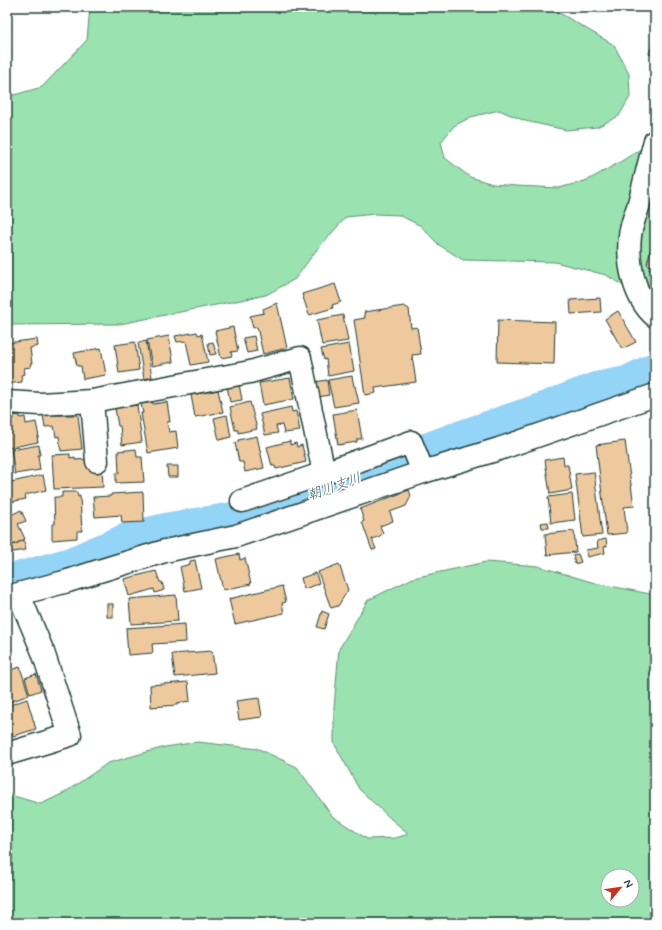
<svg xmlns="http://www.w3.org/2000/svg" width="662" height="930" viewBox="0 0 662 930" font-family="Mynerve,'Klee One',sans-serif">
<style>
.green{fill:#9ae2b0;stroke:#5c9072;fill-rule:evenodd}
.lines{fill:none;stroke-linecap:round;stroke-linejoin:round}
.river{stroke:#94d4f6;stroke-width:36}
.building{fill:#eec99e;stroke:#1f3d34}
.street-casing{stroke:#1f3d34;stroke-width:25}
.street{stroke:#fff;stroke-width:22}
.labels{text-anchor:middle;stroke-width:3.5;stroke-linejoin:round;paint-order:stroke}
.water-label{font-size:14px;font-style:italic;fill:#3c6364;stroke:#fff}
</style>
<rect width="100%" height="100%" fill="#fff"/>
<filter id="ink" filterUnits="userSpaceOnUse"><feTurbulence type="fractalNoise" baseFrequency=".025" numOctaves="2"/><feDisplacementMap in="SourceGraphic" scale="8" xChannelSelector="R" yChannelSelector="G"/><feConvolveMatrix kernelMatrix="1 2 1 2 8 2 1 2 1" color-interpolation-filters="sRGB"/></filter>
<g filter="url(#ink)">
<g class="green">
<path d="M 90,7 L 547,7 L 550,10 L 558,12 L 614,45 L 629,74 L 630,97 L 619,116 L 597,127 L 566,130 L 525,121 L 499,110 L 471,117 L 454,126 L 441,142 L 445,158 L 470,177 L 493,184 L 516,186 L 559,188 L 588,180 L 620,162 L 655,140 L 655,305 L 606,275 L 555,262 L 463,260 L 439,245 L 421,226 L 399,215 L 375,214 L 346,217 L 315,252 L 295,279 L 266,295 L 120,324 L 7,325 L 7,97 L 42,87 L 87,40 Z"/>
<path d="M 486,562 L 538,566 L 595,583 L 655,595 L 655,923 L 7,923 L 7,794 L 41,804 L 64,793 L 108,763 L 165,747 L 198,742 L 259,749 L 297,767 L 332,816 L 367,839 L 395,838 L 409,834 L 391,819 L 359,789 L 334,743 L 334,707 L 339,649 L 368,600 L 413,578 ZM 608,876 L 632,876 L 632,900 L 608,900 Z"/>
</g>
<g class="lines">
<path class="river" d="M 7,583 L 71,565 L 132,539 L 170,530 L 246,518 L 459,439 L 541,411 L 596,390 L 627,384 L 655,370"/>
</g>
<g class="building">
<path d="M 655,37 L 655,56 L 649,54 Z"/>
<path d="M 652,244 L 655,245 L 655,272 L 649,270 L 650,266 L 647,264 Z"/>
<path d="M 335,284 L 341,302 L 332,305 L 333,308 L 309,315 L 302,294 Z"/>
<path d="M 600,298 L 601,312 L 571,314 L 570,300 Z"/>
<path d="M 277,303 L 287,348 L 263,354 L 257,327 L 253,328 L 250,316 L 264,313 L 263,309 Z"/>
<path d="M 404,306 L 409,309 L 411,328 L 417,327 L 421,354 L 412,355 L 416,382 L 375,388 L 376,393 L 365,395 L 354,320 L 365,318 L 364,312 Z"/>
<path d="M 618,311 L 636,342 L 622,349 L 605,319 Z"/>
<path d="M 343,315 L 348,341 L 322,345 L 317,320 Z"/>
<path d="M 498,320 L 555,322 L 554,364 L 497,362 Z"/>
<path d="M 233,327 L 238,351 L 231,352 L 232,356 L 221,358 L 215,331 Z"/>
<path d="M 197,332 L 198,335 L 202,334 L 208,362 L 191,365 L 186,341 L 177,342 L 175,336 Z"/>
<path d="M 169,336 L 173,362 L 152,366 L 147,340 Z"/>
<path d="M 254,336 L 257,351 L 247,353 L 243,338 Z"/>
<path d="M 37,339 L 38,346 L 30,348 L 32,364 L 30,364 L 31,367 L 24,368 L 25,374 L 21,375 L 22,382 L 7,384 L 7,343 Z"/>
<path d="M 146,341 L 152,377 L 144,379 L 138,343 Z"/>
<path d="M 135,342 L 139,370 L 119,373 L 115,345 Z"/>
<path d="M 213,342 L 216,354 L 210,355 L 208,343 Z"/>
<path d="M 349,344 L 354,371 L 328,376 L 326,359 L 324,360 L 321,349 Z"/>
<path d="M 101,348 L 106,375 L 83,379 L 81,366 L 77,366 L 74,353 Z"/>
<path d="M 352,376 L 354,386 L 355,386 L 359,403 L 334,407 L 328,380 Z"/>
<path d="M 290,378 L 294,399 L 263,405 L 259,383 Z"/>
<path d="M 327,380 L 329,395 L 318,397 L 315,382 Z"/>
<path d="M 239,384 L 242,400 L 230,402 L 227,386 Z"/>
<path d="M 218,390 L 223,412 L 195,417 L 191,395 Z"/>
<path d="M 152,402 L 153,404 L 167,402 L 170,422 L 167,422 L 169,432 L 176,431 L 178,448 L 148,453 L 141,413 L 143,413 L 141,404 Z"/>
<path d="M 250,402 L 257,429 L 238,433 L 238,430 L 235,430 L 230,407 Z"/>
<path d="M 137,405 L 142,442 L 122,445 L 120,426 L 118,426 L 115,408 Z"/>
<path d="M 291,407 L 292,412 L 296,411 L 300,431 L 284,433 L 282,425 L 276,426 L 278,433 L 265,435 L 260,414 Z"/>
<path d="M 357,410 L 362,439 L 357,439 L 357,442 L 338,445 L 333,414 Z"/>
<path d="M 20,415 L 20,418 L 25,417 L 26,424 L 36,422 L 39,437 L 37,437 L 38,442 L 8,448 L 7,443 L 7,424 L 11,423 L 10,419 L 13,419 L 13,416 Z"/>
<path d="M 43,415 L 78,415 L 82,449 L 61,451 L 59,436 L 56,437 L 54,426 L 45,427 Z"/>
<path d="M 227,415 L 231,437 L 219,440 L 214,418 Z"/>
<path d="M 257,436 L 264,468 L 245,472 L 243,462 L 239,462 L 235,443 L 238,442 L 238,440 Z"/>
<path d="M 290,441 L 290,445 L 296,443 L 297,447 L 302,445 L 306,462 L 276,469 L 275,466 L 272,466 L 267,447 Z"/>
<path d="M 625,441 L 634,506 L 624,507 L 627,533 L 607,535 L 596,445 Z"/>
<path d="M 39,445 L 40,455 L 38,455 L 40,470 L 15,474 L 11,450 Z"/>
<path d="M 136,449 L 137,457 L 142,457 L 144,482 L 116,483 L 116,473 L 119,473 L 118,451 Z"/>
<path d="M 70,454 L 70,458 L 75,457 L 75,460 L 87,459 L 87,467 L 102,467 L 103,487 L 54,489 L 52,455 Z"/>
<path d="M 563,457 L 564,465 L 568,465 L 572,490 L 550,494 L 545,460 Z"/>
<path d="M 167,466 L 178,466 L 178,477 L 168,477 Z"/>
<path d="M 594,472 L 602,535 L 583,537 L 575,474 Z"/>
<path d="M 43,475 L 46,490 L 25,495 L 26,499 L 10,502 L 7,483 Z"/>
<path d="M 409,490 L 411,496 L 406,506 L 390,512 L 393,521 L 380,526 L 383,533 L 380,536 L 372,539 L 376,549 L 372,550 L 362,522 L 364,521 L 360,509 Z"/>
<path d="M 62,492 L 77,492 L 78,497 L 80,496 L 82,531 L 77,531 L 77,538 L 52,540 L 52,524 L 55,524 L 54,497 L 62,497 Z"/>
<path d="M 143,492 L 144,522 L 122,523 L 121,515 L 95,517 L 93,497 L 111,496 L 111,494 Z"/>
<path d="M 572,494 L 575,520 L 551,523 L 548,497 Z"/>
<path d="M 21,510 L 26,521 L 18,524 L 25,539 L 7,548 L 7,517 Z"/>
<path d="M 548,522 L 549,528 L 542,528 L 541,523 Z"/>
<path d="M 574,531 L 576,552 L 547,555 L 545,534 Z"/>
<path d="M 606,539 L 607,546 L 604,547 L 605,553 L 587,557 L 586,550 L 598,548 L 597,541 Z"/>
<path d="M 24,540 L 26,550 L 7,553 L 7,548 Z"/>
<path d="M 239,554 L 240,560 L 245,558 L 251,584 L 223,590 L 216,559 Z"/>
<path d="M 578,554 L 581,562 L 575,564 L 573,555 Z"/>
<path d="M 195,560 L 201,588 L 185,591 L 180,567 L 190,564 L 190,561 Z"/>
<path d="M 339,564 L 348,590 L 338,606 L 331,608 L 318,572 Z"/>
<path d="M 156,571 L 160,582 L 162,582 L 164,590 L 155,593 L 154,589 L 129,596 L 124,579 Z"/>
<path d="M 316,573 L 319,584 L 304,589 L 301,578 Z"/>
<path d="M 282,586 L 286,602 L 282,603 L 284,613 L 235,624 L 229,599 Z"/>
<path d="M 176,595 L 178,621 L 131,624 L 129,599 Z"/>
<rect x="107" y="604" width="6" height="13"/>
<path d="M 322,611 L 329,614 L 324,629 L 317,627 Z"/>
<path d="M 185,624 L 186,642 L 152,644 L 153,653 L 128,655 L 126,628 Z"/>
<path d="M 212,651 L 215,673 L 175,677 L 172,654 Z"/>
<path d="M 9,666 L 11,670 L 20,667 L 29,695 L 7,703 L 7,667 Z"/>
<path d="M 36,674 L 41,690 L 30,694 L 25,678 Z"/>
<path d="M 188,682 L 190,701 L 177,703 L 177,705 L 151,707 L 150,685 Z"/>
<path d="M 259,698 L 262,717 L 239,720 L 236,701 Z"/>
<path d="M 27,699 L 36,729 L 13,736 L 9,724 L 7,724 L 7,706 Z"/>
</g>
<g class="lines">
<defs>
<g id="street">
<path d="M 655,141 C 649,163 644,185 638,207 C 635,216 631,226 630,236 C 627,263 634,298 655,316"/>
<path d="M 92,401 L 97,461"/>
<path d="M 7,402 L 40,404 L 92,401 L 250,372 L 300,358 L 324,473 L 411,442 L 423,472"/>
<path d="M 242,501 L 324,473"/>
<path d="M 7,597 L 68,581 L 99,571 L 165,551 L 236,536 L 423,472 L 499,449 L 655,395"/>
<path d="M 7,754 L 70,735 L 43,652 L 19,595"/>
</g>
</defs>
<use href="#street" class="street-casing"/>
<use href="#street" class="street"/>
</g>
</g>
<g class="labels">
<g class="water-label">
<text transform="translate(334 486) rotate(-20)" y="5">朝川支川</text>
</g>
</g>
<rect width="662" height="930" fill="none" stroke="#fff" stroke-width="24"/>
<rect x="12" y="12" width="638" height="906" fill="none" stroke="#1f3d34" stroke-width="1.5" filter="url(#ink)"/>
<g transform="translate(620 888) rotate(61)"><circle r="19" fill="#ffffff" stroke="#a5b1ae"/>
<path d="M0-3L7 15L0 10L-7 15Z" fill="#c8321e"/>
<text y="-6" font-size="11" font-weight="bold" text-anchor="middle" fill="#1f3d34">N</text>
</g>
</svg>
